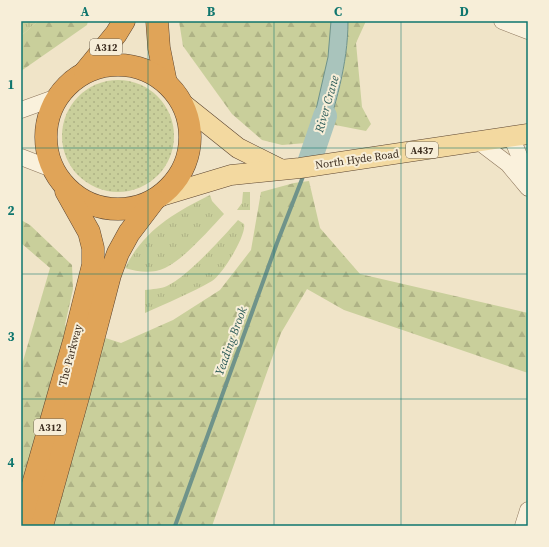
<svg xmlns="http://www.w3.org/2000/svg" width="549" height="547" viewBox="0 0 549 547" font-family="'Source Serif 4',serif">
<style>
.grass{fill:url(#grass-tufts)}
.forest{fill:url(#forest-firs)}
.garden{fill:url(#garden-dots)}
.water{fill:#a9c4bc;stroke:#6f938a}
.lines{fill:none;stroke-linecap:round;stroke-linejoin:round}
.stream{stroke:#6f938a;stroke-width:4}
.river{stroke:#a9c4bc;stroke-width:24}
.minor-casing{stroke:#8d765c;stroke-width:17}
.major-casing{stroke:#5b4430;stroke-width:21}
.highway-casing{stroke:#5b4430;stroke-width:23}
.minor{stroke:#faf1dc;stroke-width:16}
.major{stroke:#f3d9a0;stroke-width:20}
.highway{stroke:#e0a458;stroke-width:22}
.grid{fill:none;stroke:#0f766e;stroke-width:1;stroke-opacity:0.55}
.labels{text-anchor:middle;stroke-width:4;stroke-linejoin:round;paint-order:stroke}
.shield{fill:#f7eed8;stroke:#756857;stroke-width:1}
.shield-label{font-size:10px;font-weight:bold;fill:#3d2e20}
.street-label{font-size:11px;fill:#3d2e20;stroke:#f7eed8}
.water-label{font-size:12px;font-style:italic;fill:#2f5d5a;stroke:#f7eed8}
.neatline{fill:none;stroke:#0f766e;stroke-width:1.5}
.grid-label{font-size:13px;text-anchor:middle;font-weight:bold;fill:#0f766e}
</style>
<defs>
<pattern id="grass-tufts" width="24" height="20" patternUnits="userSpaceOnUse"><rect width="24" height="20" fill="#c9cf9b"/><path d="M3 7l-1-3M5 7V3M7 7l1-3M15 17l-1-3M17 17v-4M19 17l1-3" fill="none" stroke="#aeb285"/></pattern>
<pattern id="forest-firs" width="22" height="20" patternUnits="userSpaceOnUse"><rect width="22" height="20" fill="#c9cf9b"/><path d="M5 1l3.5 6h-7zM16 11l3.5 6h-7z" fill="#aeb285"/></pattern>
<pattern id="garden-dots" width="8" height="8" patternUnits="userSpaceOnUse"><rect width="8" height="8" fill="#c9cf9b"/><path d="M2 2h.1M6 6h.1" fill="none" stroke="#aeb285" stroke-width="1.8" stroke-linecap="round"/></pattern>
</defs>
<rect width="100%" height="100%" fill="#f0e4c8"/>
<g class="grass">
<path d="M 21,21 L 38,21 L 21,36 Z"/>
<path d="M 243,192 L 250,192 L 250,210 L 237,210 L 242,203 Z"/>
<path d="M 210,195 L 212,201 L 224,214 C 210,229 183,260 165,268 C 152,274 138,272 125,268 C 144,230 174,213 210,195 Z"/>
<path d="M 238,220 L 244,224 C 247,235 222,275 212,281 C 191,293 167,303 145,313 L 145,290 C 152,289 161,289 167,286 C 187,277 223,237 238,220 Z"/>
</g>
<g class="forest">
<path d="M 38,21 L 88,21 L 87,25 L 21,71 L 21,36 Z"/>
<path d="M 179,21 L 331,21 C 332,49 319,118 306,143 L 282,145 L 262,140 L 232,114 L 183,46 Z"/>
<path d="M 348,21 L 366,21 L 356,43 L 362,107 L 371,124 L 366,131 L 330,124 C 340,90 348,57 348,21 Z"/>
<path d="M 309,181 L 320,228 L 360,274 L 528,313 L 528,373 L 344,310 L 307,289 L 281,333 L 212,526 L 21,526 L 21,368 L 50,268 L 21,243 L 21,220 L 30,225 L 72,265 L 73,289 L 65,325 L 121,343 L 173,320 L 220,290 L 251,250 L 261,192 L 294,183 Z"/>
</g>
<circle class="garden" cx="118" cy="136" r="56"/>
<path class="water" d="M 331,21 L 348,21 C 348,65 335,105 323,146 L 307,149 L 328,57 Z"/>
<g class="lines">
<path class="stream" d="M 175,526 L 277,243 L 304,174"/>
<path class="river" d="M 309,163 L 325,116"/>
<defs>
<g id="minor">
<path d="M 502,21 L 528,31"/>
<path d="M 21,110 L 57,97"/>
<path d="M 511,136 L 523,165 L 528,184"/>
<path d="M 479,142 L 508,164 L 528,188"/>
<path d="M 21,157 L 52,169"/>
<path d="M 523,526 L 528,510"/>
</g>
<g id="major">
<path d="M 183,104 L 238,148 L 280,169"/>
<path d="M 158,197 L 231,175 L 300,168 L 528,134"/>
</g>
<g id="highway">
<path d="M 157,21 L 159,48 L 166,83"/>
<circle cx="118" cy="137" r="72"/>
<path d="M 85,72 L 116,34 L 124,21"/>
<path d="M 21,526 L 74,341 L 93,265 L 93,248 L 89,232 L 66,191"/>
<path d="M 42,526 L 80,390 L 110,275 L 118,253 L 129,233 L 154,200"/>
</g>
</defs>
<use href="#minor" class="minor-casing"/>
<use href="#major" class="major-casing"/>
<use href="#highway" class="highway-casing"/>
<use href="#minor" class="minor"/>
<use href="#major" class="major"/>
<use href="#highway" class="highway"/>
</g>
<path class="grid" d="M 148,21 L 148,526M 274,21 L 274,526M 401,21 L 401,526M 21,148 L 528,148M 21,274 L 528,274M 21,399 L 528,399"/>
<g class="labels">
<g class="shield">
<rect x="90" y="39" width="32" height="16" rx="3"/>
<rect x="406" y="142" width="32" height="16" rx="3"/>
<rect x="34" y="419" width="32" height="16" rx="3"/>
</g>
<g class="shield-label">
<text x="106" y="51">A312</text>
<text x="422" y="154">A437</text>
<text x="50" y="431">A312</text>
</g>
<g class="street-label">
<text transform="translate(357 159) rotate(-8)" y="4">North Hyde Road</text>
<text transform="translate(70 355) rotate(-75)" y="4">The Parkway</text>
</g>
<g class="water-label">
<text transform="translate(327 104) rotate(-74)" y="4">River Crane</text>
<text transform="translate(231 341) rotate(-70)" y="4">Yeading Brook</text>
</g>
</g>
<rect width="549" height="547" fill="none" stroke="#f7eed8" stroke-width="44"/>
<rect x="22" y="22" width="505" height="503" class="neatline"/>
<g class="grid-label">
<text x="85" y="16">A</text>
<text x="211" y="16">B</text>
<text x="338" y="16">C</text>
<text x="464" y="16">D</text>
<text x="11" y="89">1</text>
<text x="11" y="215">2</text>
<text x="11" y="341">3</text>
<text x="11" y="467">4</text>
</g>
</svg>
